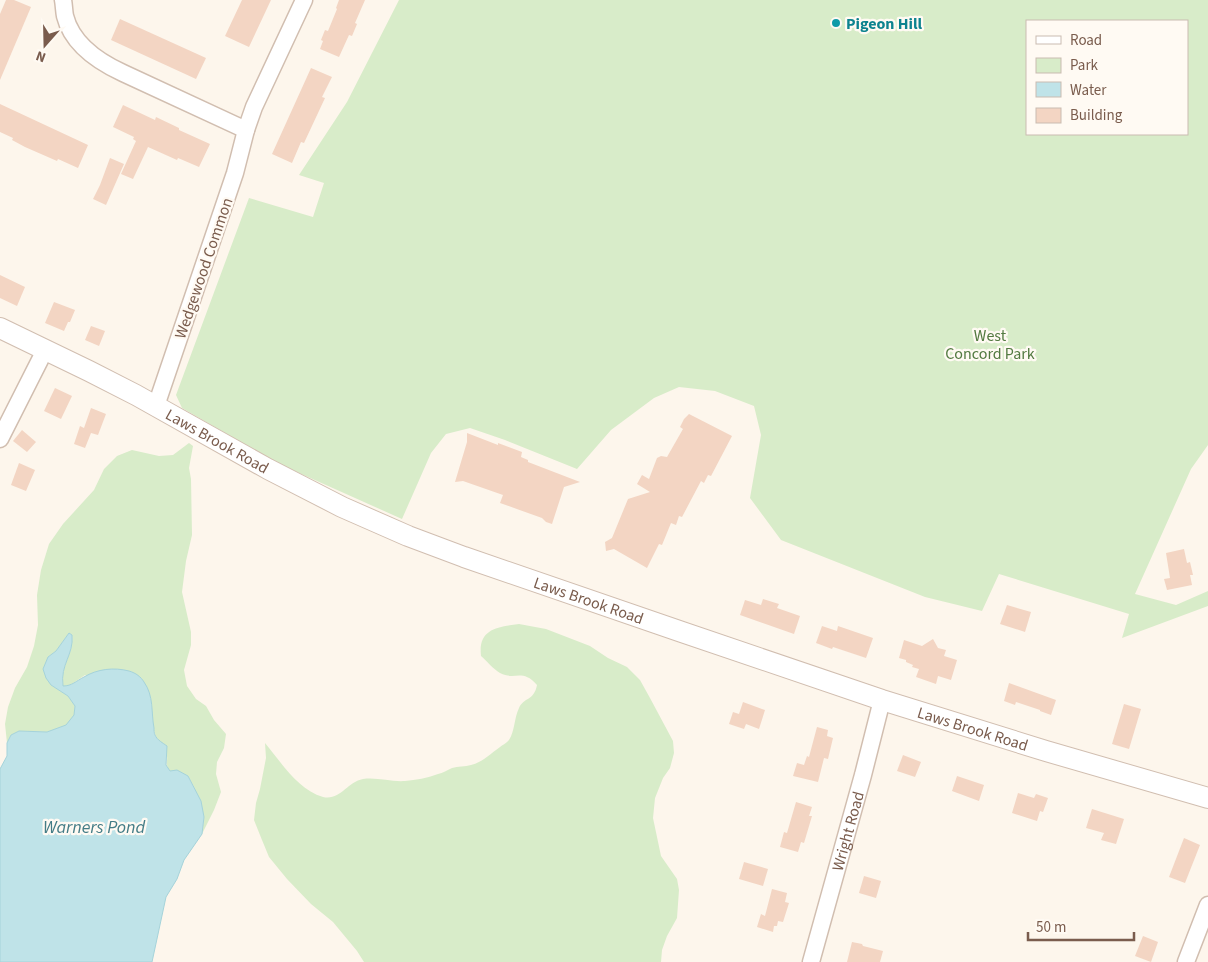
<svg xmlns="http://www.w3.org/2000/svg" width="1208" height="962" viewBox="0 0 1208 962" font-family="'Source Sans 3',sans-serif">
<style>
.green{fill:#d8ecc9;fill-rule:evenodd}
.water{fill:#bfe3e8;stroke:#a5d3da}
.building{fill:#f3d5c3}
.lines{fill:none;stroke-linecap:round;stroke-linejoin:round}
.minor-casing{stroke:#d1beb0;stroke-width:19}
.tertiary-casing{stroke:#d1beb0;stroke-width:22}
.minor{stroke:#fff;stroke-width:16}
.tertiary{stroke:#fff;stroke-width:20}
.culture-dot{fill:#0f9aa8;stroke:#fffaf3;stroke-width:2}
.labels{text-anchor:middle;stroke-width:4.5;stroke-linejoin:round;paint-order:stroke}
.culture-label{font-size:16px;font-weight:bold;fill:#0d838f;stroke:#fffaf3;text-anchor:start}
.street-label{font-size:16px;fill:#7a5c4d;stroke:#fffaf3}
.park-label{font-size:16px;fill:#537a41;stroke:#fffaf3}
.water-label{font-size:18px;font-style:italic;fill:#437c86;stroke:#fffaf3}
</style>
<rect width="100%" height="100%" fill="#fdf6ec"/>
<g class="green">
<path d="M 399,0 L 1208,0 L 1208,445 L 1191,469 L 1135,594 L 1176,605 L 1208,591 L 1208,606 L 1122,638 L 1129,614 L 999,574 L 982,611 L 925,597 L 781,540 L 750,498 L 761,435 L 754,406 L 715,391 L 679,387 L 654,398 L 611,430 L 577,469 L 505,440 L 470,428 L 446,434 L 431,453 L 402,519 L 279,464 L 182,408 L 176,395 L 249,198 L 313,217 L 324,183 L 299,175 L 347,102 ZM 1027,21 L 1187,21 L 1187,134 L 1027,134 Z"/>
<path d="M 189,443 L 193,446 L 189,468 L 191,479 L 192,535 L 186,561 L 182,592 L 191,632 L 191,645 L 184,670 L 187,686 L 196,699 L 206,706 L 214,720 L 226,734 L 224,748 L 217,762 L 216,774 L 221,792 L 214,810 L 202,834 L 204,817 L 194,787 L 188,776 L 170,771 C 164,762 168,763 167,756 C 165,747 157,741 155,734 C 152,725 152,714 152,705 L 85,675 L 69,686 L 63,686 C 60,664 74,655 72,635 L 69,633 L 56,651 L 48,657 L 51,685 L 68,696 L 75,706 L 74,715 L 67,725 L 47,732 L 19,731 L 11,735 L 7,743 L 5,724 L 8,707 L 15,688 L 27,667 L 34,646 L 38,625 L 37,595 L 41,570 L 49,544 L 63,524 L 94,490 L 104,469 L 117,456 L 132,450 L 159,456 L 173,455 Z"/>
<path d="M 519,624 L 546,629 L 590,646 L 608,658 L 627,667 L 640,680 L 650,698 L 673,741 L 674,753 L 670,768 L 663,778 L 655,798 L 653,818 L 661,856 L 677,879 L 679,890 L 677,918 L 667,936 L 662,950 L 661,962 L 364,962 L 357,951 L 333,922 L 311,904 L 287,879 L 269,857 L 262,840 L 254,820 L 256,803 L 260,789 L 266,758 L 265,743 C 281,762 298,790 323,797 C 340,801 347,782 363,779 C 377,777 391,782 405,781 C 416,780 427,778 438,774 C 443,773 447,770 452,768 C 458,766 465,767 471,765 C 483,762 490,754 500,747 C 502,745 507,743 509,740 C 515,731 514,718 519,708 C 524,697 534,701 537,685 C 522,668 515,681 500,673 C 493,669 487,661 481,656 C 478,629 497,627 519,624 Z"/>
</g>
<path class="water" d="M 69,633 L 72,635 C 74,655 60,664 63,686 C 72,686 76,681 84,677 C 97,669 114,667 129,671 C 136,673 141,677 144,682 C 154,696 151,712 154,728 C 154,730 154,733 155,735 C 157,740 163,743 167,746 L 166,765 L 170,771 L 177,770 L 188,776 L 201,801 L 204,817 L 202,834 L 184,860 L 177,879 L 166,897 L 152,962 L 0,962 L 0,769 L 7,756 L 7,743 L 11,735 L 19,731 L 47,732 L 66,725 L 74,715 L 75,706 L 68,696 L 51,685 L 46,678 L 43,669 L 48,657 L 56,651 Z"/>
<g class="building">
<path d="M 6,0 L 14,0 L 31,7 L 0,80 L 0,14 Z"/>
<path d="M 242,0 L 271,0 L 249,47 L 225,36 Z"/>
<path d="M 339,0 L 365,0 L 355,23 L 357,24 L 352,36 L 349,35 L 339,57 L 320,49 L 323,41 L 321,40 L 325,30 L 328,31 L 337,9 L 336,8 Z"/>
<path d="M 120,19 L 206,58 L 196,79 L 111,40 Z"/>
<path d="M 311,68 L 332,77 L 322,97 L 325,98 L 304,143 L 301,142 L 292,163 L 272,154 Z"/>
<path d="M 0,104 L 88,145 L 78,168 L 58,159 L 57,161 L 25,147 L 12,140 L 13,138 L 0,132 Z"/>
<path d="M 123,105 L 155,120 L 156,117 L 179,128 L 179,130 L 210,144 L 199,167 L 178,158 L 177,160 L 148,147 L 133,179 L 121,174 L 136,141 L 133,139 L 134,137 L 113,127 Z"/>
<path d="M 110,158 L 124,164 L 106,205 L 93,199 L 100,185 Z"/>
<path d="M 0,275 L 25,287 L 17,306 L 0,298 Z"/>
<path d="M 54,302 L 75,310 L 70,322 L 68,322 L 64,331 L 45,323 Z"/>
<path d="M 91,326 L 105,331 L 99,346 L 85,340 Z"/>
<path d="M 55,388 L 72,396 L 61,419 L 44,411 Z"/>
<path d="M 91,408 L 106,414 L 98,435 L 91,433 L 85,448 L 74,444 L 80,426 L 84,428 Z"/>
<path d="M 689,414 L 732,436 L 711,476 L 708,475 L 704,483 L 701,481 L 682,517 L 679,516 L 676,525 L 671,523 L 662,545 L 659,544 L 647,568 L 614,549 L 606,551 L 605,542 L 612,538 L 628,499 L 650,492 L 637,484 L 642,475 L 649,479 L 657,458 L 661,456 L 667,457 L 683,429 L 680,427 L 684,419 Z"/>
<path d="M 22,430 L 36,442 L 27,452 L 13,441 Z"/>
<path d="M 467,433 L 498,445 L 498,443 L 522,452 L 521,457 L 528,460 L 528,462 L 580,482 L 564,487 L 552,524 L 546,522 L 542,518 L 500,503 L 503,495 L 463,481 L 455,482 L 467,442 Z"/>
<path d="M 19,463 L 35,470 L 26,491 L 11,485 Z"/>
<path d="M 1184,549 L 1187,563 L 1190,562 L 1193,575 L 1190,575 L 1192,585 L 1167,590 L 1164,579 L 1170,578 L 1166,553 Z"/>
<path d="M 763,599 L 779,604 L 777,608 L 800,616 L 794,634 L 740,615 L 745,600 L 761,605 Z"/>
<path d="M 1007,605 L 1031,612 L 1025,632 L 1000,624 Z"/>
<path d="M 822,626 L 837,631 L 838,626 L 873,638 L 866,658 L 833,647 L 832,649 L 816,643 Z"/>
<path d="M 933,639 L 938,648 L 946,650 L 944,656 L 957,660 L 951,680 L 938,676 L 936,684 L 916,677 L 919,669 L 912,667 L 913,665 L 906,662 L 906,660 L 899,658 L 904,640 L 922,646 Z"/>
<path d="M 1009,683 L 1056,700 L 1051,715 L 1040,711 L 1040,710 L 1016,702 L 1015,705 L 1004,701 Z"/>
<path d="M 743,702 L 765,710 L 759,729 L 746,724 L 744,729 L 729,724 L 733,712 L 739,714 Z"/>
<path d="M 1124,704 L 1141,709 L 1129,749 L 1112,744 Z"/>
<path d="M 817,727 L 828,730 L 827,736 L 833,738 L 828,759 L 824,758 L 818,782 L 793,776 L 797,763 L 804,765 L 807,756 L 809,757 Z"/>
<path d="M 903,755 L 921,762 L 915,777 L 897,771 Z"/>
<path d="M 957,776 L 984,785 L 979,801 L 952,791 Z"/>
<path d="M 1018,793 L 1034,798 L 1036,794 L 1048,798 L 1043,812 L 1040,811 L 1037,821 L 1012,813 Z"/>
<path d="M 796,802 L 812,807 L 809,816 L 812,816 L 804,843 L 801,842 L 798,852 L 780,847 L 784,832 L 787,833 Z"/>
<path d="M 1092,809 L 1124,819 L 1116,844 L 1101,840 L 1104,833 L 1086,828 Z"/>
<path d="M 1184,838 L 1200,845 L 1185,883 L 1169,877 Z"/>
<path d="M 744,862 L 768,869 L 763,886 L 739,879 Z"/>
<path d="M 864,876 L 881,881 L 876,898 L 859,893 Z"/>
<path d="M 772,889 L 787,893 L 785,902 L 789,903 L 783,922 L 778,921 L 777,926 L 774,926 L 773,932 L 757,927 L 761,914 L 765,916 Z"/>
<path d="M 1143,936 L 1158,942 L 1151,962 L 1135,956 Z"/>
<path d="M 852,942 L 862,944 L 863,946 L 883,951 L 880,962 L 847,962 Z"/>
</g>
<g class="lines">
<defs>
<g id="minor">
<path d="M 63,0 C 64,5 64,11 65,16 C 72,44 99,62 123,73 L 246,130 L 235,173 L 156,406"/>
<path d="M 246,130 L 254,107 L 304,0"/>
<path d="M 0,439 L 45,350"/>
<path id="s1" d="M 811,962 L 863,775 L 882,700"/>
<path d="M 1186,962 L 1208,905"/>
</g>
<g id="tertiary">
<path id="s2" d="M 0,328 L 89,371 L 136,395 L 268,469 L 342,507 L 408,536 L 464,557 L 682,632 L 882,700 L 1046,751 L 1208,798"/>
</g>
</defs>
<use href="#minor" class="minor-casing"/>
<use href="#tertiary" class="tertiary-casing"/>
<use href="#minor" class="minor"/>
<use href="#tertiary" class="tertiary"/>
</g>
<circle class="culture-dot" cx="836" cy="23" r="5"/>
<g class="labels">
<g class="culture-label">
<text x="846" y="29">Pigeon Hill</text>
</g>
<g class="street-label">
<text transform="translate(203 268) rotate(-71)" y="6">Wedgewood Common</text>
<text dy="6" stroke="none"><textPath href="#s2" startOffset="245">Laws Brook Road</textPath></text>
<text dy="6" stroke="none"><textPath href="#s2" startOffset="650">Laws Brook Road</textPath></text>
<text dy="6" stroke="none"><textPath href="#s2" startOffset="1055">Laws Brook Road</textPath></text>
<text dy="6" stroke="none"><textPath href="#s1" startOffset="136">Wright Road</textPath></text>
</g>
<g class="park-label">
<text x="990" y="341">West<tspan x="990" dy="18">Concord Park</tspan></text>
</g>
<g class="water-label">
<text x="94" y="833">Warners Pond</text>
</g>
</g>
<rect x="1026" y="20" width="162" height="115" fill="#fffaf3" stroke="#cabbb1"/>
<rect x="1036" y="36" width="25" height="8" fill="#ffffff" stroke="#cabbb1"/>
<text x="1070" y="45" font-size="15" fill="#7a5c4d">Road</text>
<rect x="1036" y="58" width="25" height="15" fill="#d8ecc9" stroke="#cabbb1"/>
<text x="1070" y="70" font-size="15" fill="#7a5c4d">Park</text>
<rect x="1036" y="82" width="25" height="15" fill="#bfe3e8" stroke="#cabbb1"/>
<text x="1070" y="95" font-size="15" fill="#7a5c4d">Water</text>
<rect x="1036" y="108" width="25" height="15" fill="#f3d5c3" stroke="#cabbb1"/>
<text x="1070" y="120" font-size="15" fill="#7a5c4d">Building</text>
<g transform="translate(45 45) rotate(200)" stroke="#fffaf3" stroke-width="4" paint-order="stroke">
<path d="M0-4L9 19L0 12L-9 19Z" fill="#7a5c4d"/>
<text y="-8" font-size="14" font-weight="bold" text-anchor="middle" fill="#7a5c4d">N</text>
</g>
<path d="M1028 932v8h106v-8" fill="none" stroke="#7a5c4d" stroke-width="2.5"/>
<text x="1036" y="932" font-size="15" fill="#7a5c4d" stroke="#fffaf3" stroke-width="4" paint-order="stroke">50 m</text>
</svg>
